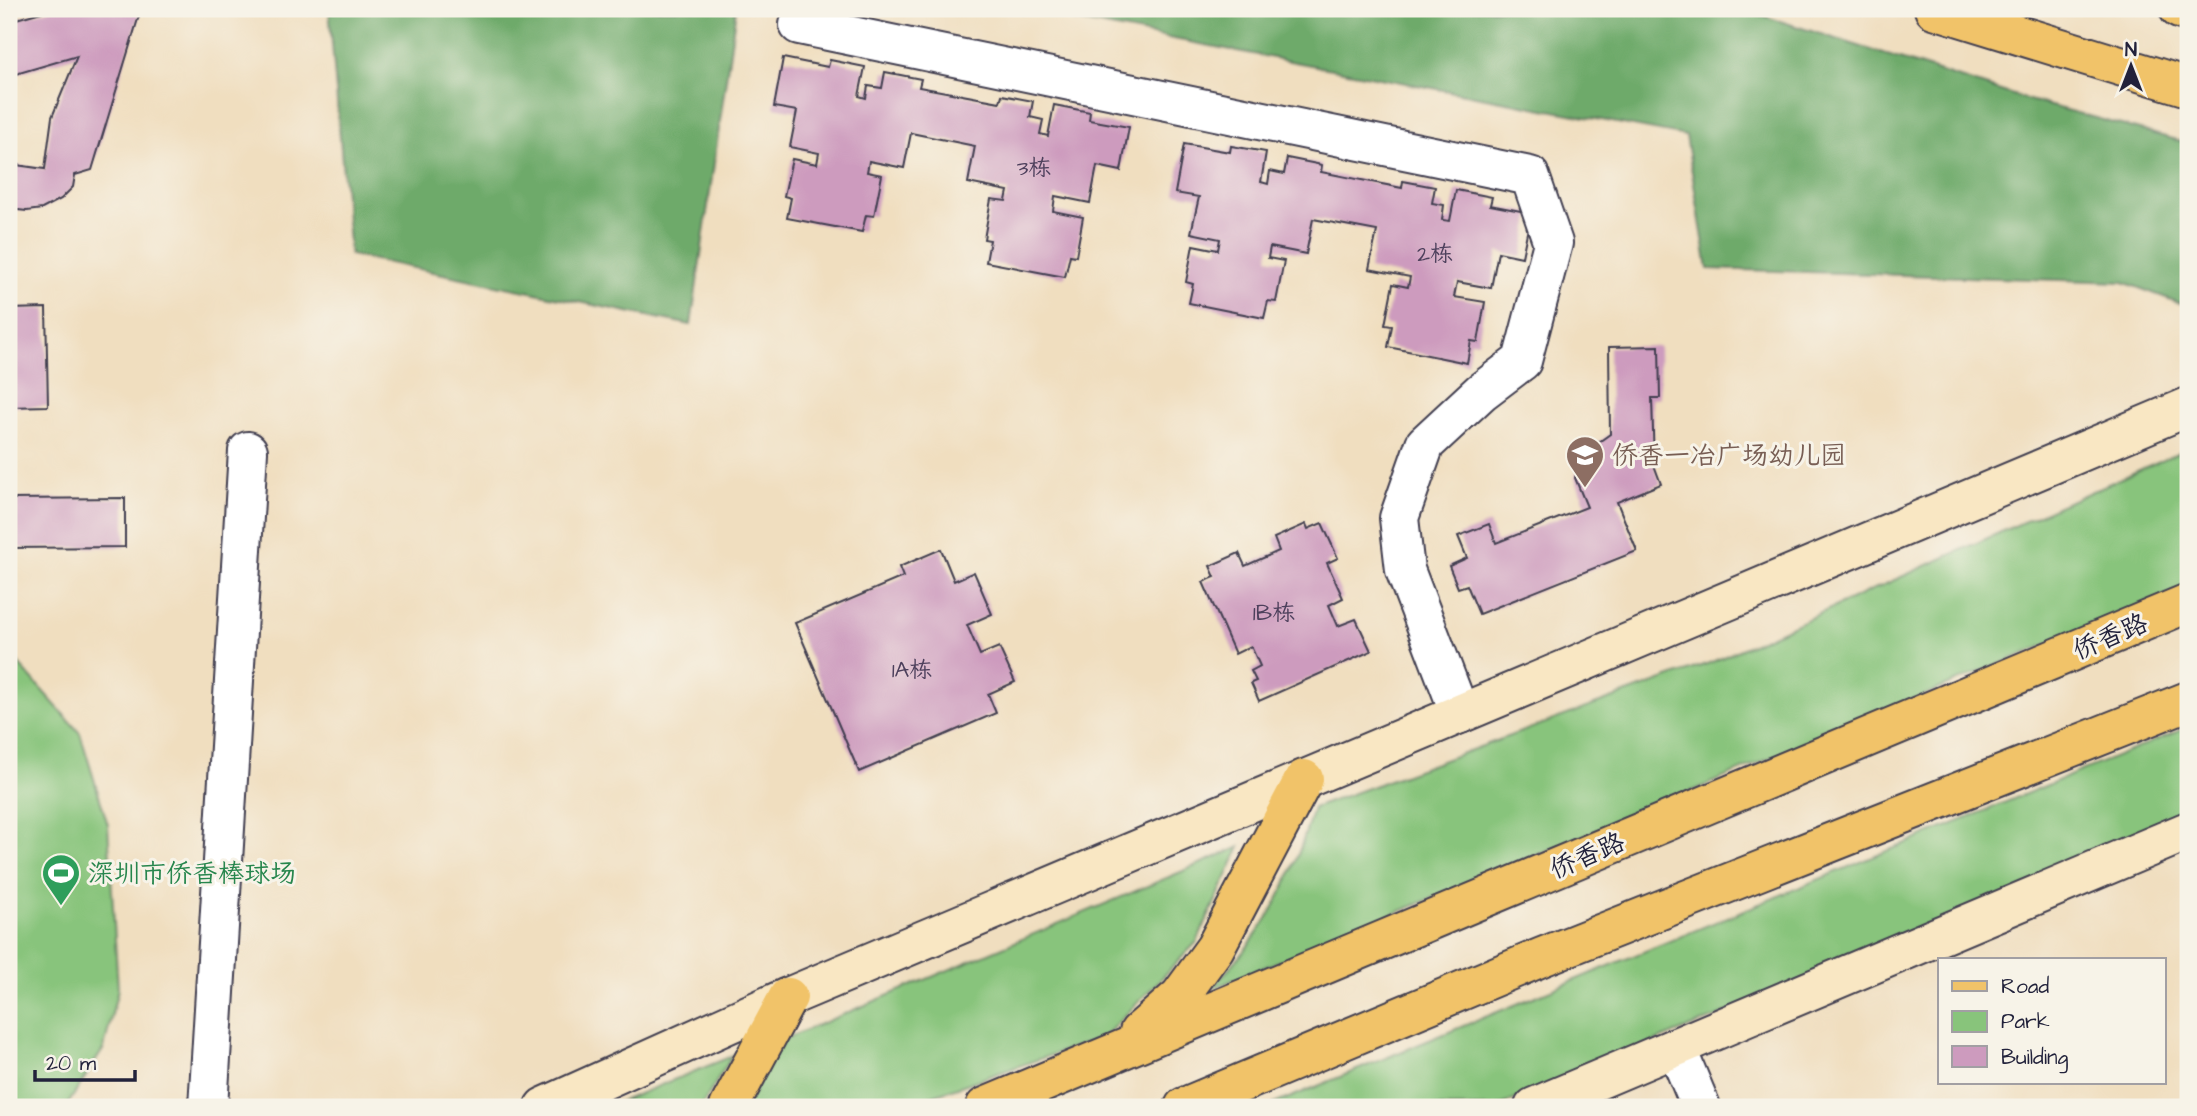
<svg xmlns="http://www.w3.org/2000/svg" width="2197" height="1116" viewBox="0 0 2197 1116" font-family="'Architects Daughter','LXGW WenKai TC',sans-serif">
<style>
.green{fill:#88c47b;stroke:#55735b;stroke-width:2}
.forest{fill:#6eaa6b;stroke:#486653;stroke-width:2}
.building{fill:#cd9bbe}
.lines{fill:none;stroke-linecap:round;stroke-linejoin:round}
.minor-casing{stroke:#413e4f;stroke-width:42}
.secondary-casing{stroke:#413e4f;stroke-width:42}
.primary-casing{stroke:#413e4f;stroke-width:42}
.motorway-casing{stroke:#413e4f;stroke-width:42}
.minor{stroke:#fff;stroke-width:38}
.secondary{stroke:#f9e7c3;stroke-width:38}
.primary{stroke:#f1c369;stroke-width:38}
.motorway{stroke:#f1c369;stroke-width:38}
.labels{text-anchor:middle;stroke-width:6;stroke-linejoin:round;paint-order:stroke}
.number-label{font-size:23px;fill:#4d405c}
.education-label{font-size:26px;fill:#785e54;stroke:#f7f3e8;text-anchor:start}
.street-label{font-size:26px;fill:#22223b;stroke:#f7f3e8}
.leisure-label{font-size:26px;fill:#27864d;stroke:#f7f3e8;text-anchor:start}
</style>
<rect width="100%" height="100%" fill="#f7f3e8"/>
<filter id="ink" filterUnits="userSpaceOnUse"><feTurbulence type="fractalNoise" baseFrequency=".0143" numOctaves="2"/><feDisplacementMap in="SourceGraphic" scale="14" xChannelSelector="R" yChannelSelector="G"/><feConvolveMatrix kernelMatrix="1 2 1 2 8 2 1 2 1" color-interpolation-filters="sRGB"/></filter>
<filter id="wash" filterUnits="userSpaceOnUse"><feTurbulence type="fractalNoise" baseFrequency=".00686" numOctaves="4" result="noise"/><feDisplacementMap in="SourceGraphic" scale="28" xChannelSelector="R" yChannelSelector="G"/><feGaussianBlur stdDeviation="1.57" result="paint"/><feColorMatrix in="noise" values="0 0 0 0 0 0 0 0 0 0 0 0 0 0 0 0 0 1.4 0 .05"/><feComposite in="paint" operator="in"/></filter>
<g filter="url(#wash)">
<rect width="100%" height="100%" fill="#f0debf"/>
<g class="green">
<path d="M 2188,448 L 2188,586 L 1209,990 C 1265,934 1292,884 1313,808 L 1712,662 Z"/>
<path d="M 9,653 L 80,733 L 108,825 L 118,989 L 104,1048 L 66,1107 L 9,1107 Z"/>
<path d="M 2188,727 L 2188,829 L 1646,1045 L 1497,1107 L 1267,1107 Z"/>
<path d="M 1240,847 L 1197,942 L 1104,1037 L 899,1107 L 746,1107 L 780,1041 Z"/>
<path d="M 732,1056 L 701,1107 L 607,1107 Z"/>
</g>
<g class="forest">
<path d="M 329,9 L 736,9 L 691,325 L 350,255 Z"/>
<path d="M 1015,9 L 1742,9 L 2029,100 L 2188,143 L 2188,306 L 2123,282 L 1708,269 L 1686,136 Z"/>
</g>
<g id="blocks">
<g class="building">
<path d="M 52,9 L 141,9 L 92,170 L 75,175 L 73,187 L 61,199 L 42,209 L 27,211 L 9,209 L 9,164 L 45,169 L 52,117 L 77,56 L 9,76 L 9,21 Z"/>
<path d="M 783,58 L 828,67 L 830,60 L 865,67 L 859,96 L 866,98 L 868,86 L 882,88 L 885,72 L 921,79 L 919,87 L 1000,102 L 1002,95 L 1033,101 L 1030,117 L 1043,120 L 1040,134 L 1048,136 L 1054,105 L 1090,112 L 1089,120 L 1129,127 L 1121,171 L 1097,166 L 1090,203 L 1055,196 L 1053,211 L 1083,217 L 1076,256 L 1070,255 L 1065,277 L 986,262 L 990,240 L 984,239 L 991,199 L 1006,201 L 1008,191 L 968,183 L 975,146 L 911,133 L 904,168 L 869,161 L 867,172 L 882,175 L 874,216 L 866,215 L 862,232 L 787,218 L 791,198 L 784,196 L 792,159 L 817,164 L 819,153 L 790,147 L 797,111 L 774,107 Z"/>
<path d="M 1184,144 L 1230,152 L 1231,146 L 1266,152 L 1261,182 L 1268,184 L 1270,171 L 1284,174 L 1287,158 L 1322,165 L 1321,172 L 1402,188 L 1403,181 L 1435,187 L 1432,203 L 1444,205 L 1442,220 L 1450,221 L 1456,190 L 1492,197 L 1490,205 L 1531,213 L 1522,257 L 1498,252 L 1491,288 L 1457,282 L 1454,297 L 1485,302 L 1478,342 L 1471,341 L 1467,363 L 1388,347 L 1392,326 L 1385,325 L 1393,284 L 1408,287 L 1410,277 L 1369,269 L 1377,231 L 1313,219 L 1306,254 L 1270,247 L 1268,258 L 1284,261 L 1276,302 L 1268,301 L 1264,318 L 1189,303 L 1193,284 L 1186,282 L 1193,245 L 1218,250 L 1220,239 L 1191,233 L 1199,197 L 1175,193 Z"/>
<path d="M 46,308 L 48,406 L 9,407 L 9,309 Z"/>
<path d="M 1659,346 L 1660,398 L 1652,398 L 1654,465 L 1661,484 L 1617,502 L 1637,551 L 1479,614 L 1467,585 L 1458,588 L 1449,566 L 1467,558 L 1458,536 L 1489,524 L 1496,543 L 1587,507 L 1575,478 L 1582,454 L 1610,434 L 1609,347 Z"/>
<path d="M 125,498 L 125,547 L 9,548 L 9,499 Z"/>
<path d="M 1322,523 L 1338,558 L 1327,563 L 1343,598 L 1329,605 L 1338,626 L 1356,619 L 1371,651 L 1259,701 L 1251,683 L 1256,681 L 1251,671 L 1260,666 L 1251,646 L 1235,654 L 1203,582 L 1215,577 L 1210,566 L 1239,553 L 1245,566 L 1279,551 L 1274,538 L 1306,524 L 1308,529 Z"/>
<path d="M 941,549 L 954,581 L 974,572 L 992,614 L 967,625 L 980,655 L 999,647 L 1015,682 L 988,694 L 996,713 L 859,772 L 795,623 L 903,577 L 899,567 Z"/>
</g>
</g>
</g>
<g filter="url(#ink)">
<use href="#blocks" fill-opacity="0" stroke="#413e4f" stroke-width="2"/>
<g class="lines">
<defs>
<g id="minor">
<path d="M 799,25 L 1530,176 L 1553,243 L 1522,361 L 1481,392 L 1425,444 L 1399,518 L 1405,570 L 1460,714"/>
<path d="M 1676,1047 L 1701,1107"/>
<path d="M 208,1107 L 248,451"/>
</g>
<g id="secondary">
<path d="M 544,1107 L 788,997 L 2188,407"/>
<path d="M 1534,1107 L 2188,831"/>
</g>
<g id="primary">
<path d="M 1139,1032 L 1180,996 L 1215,948 L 1304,779"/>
<path d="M 729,1107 L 788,997"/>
<path d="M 985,1107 L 2188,603"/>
<path d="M 1184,1107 L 1542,957 L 2188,701"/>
</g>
<g id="motorway">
<path d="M 1934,9 L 2188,87"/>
<path d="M 2179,9 L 2188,12"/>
</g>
</defs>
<use href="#minor" class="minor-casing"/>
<use href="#secondary" class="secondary-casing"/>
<use href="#primary" class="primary-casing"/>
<use href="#motorway" class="motorway-casing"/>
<use href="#minor" class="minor"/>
<use href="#secondary" class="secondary"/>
<use href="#primary" class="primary"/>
<use href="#motorway" class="motorway"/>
</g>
</g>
<defs>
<symbol id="school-pin" viewBox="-11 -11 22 30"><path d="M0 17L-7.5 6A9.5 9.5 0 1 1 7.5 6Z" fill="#8d6e63" stroke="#f7f3e8"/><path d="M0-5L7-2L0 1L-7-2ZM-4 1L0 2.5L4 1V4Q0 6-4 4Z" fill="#fff"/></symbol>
<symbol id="stadium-pin" viewBox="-11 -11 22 30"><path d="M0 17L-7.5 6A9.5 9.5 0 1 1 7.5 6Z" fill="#2e9e5b" stroke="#f7f3e8"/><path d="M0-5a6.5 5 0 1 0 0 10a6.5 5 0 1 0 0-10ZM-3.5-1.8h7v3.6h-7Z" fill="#fff"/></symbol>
</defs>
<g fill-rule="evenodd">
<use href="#school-pin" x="1563" y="433" width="44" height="60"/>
<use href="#stadium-pin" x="39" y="851" width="44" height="60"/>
</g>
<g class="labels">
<g class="number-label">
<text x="1034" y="175">3栋</text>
<text x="1435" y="261">2栋</text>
<text x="1274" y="620">1B栋</text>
<text x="912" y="677">1A栋</text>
</g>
<g class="education-label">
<text x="1612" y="464">侨香一冶广场幼儿园</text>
</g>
<g class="street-label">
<text transform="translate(2110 636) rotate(-23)" y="9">侨香路</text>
<text transform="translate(1587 855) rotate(-23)" y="9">侨香路</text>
</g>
<g class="leisure-label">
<text x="88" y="882">深圳市侨香棒球场</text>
</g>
</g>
<rect width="2197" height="1116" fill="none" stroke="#f7f3e8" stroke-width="35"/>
<rect x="1938" y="958" width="228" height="126" fill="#f7f3e8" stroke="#a29fa3" stroke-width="2"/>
<rect x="1952" y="981" width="35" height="10" fill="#f1c369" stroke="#a29fa3" stroke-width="2"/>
<text x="2001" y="993" font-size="21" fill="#22223b">Road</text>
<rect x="1952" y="1011" width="35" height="21" fill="#88c47b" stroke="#a29fa3" stroke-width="2"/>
<text x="2001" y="1028" font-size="21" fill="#22223b">Park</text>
<rect x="1952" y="1046" width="35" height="21" fill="#cd9bbe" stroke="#a29fa3" stroke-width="2"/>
<text x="2001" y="1064" font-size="21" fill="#22223b">Building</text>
<g transform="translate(2131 66)" stroke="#f7f3e8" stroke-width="5" paint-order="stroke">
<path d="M0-5L12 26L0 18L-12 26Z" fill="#22223b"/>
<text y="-10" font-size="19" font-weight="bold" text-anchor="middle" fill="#22223b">N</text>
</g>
<path d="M35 1070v10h100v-10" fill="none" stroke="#22223b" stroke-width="3.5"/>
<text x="46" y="1070" font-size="21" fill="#22223b" stroke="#f7f3e8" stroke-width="5" paint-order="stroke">20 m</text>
</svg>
